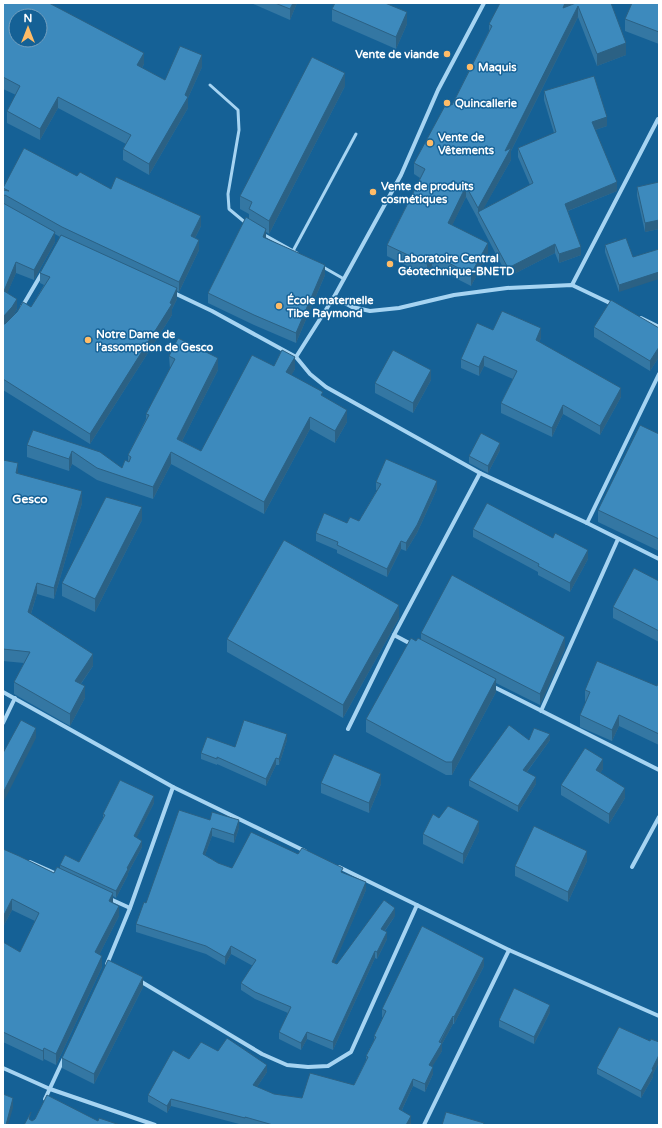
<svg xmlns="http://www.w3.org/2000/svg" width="662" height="1128" viewBox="0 0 662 1128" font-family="'Varela Round',sans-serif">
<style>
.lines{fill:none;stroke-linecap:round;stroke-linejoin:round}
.service{stroke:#a6d4f2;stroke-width:3}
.minor{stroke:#a6d4f2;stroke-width:4}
.wall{fill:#3477a3;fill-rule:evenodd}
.shaded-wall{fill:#2b6184}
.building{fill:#3d8abd;stroke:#2b6184;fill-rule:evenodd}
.poi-dot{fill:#ffbc67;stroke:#156196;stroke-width:1.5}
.labels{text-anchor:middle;stroke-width:3;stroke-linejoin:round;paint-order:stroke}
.poi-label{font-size:11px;font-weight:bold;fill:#fff;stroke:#156196;text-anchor:start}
.neighbourhood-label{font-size:12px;font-weight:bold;fill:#fff;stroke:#156196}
</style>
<rect width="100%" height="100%" fill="#156196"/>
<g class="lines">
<g class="service">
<path d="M 210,85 L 238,110 L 239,130 L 228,194 L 229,209 L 247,224"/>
<path d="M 263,234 L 297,253"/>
<path d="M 293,251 L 356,134"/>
<path d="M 323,267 L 344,279"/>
</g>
<g class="minor">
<path d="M 572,285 L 658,119"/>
<path d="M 172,292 L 212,311 L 296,357 L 310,374 L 326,387 L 480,473 L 587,523 L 659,559"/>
<path d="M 334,297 L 352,307 L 370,311 L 399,308 L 454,295 L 507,288 L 572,285 L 614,305"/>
<path d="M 22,307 L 42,273"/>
<path d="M 641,318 L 659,327"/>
<path d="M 296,357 L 334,297 L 401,175 L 438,90 L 484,3"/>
<path d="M 587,523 L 659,374"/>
<path d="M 394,635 L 411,644"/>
<path d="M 492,686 L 659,770"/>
<path d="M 3,692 L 173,787 L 305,851"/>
<path d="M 541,711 L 618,539"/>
<path d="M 3,723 L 15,698"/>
<path d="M 348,729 L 394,635 L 480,473"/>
<path d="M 30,862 L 59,875"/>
<path d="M 339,867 L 509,950 L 659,1016"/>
<path d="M 632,867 L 659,817"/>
<path d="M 108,898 L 130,908"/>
<path d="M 107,964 L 130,908 L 173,787"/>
<path d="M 140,981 L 262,1054 L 287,1065 L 308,1067 L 328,1066 L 351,1052 L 417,905"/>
<path d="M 3,1068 L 50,1089 L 155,1125"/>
<path d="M 45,1099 L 64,1058"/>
<path d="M 424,1125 L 509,950"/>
</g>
</g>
<g class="wall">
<path d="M 3,3 L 144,64 L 142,68 L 165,80 L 202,67 L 188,98 L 188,108 L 149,175 L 123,160 L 123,149 L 126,144 L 58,108 L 40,140 L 7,123 L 7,111 L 16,95 L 3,89 Z"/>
<path d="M 251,3 L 297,3 L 290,20 Z"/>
<path d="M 576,3 L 626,55 L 597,66 L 578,17 L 511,151 L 511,160 L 483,209 L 530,185 L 518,157 L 518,148 L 554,133 L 544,100 L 544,91 L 607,126 L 595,130 L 617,191 L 568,211 L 581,255 L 559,263 L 555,253 L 508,277 L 478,220 L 478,219 L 466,197 L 452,225 L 488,254 L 471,286 L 432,266 L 427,276 L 387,256 L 387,245 L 420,178 L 414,174 L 414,163 L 452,105 L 489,31 L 489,24 L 570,5 Z"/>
<path d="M 659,3 L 659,44 L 625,31 L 625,19 Z"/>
<path d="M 332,9 L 407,24 L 396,49 L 332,21 Z"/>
<path d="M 345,86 L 269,234 L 266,232 L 266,239 L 325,275 L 296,343 L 254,325 L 208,303 L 208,293 L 249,219 L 249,214 L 240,209 L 240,196 Z"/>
<path d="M 77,176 L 111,189 L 201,226 L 195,238 L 199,250 L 179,292 L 177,291 L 177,299 L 172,309 L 172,315 L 90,444 L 3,390 L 3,188 ZM 55,234 L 60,237 L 40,273 L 40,283 L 44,285 L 31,307 L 13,316 L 17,309 L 7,293 L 16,273 L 34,280 L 55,242 Z"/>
<path d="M 659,182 L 659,229 L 645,232 L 637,196 L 637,187 Z"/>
<path d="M 605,245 L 633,257 L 619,292 L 605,252 Z"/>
<path d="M 594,327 L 659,328 L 659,357 L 650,371 L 594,337 Z"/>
<path d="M 493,330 L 541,338 L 539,342 L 621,397 L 600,435 L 563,414 L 552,437 L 501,413 L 501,403 L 513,379 L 484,366 L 479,376 L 461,368 L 461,359 Z"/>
<path d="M 169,356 L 218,370 L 182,441 L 201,451 L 274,366 L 295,369 L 291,375 L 323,396 L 347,422 L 335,443 L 310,429 L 264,514 L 171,464 L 153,499 L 97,480 L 72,464 L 69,471 L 27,457 L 27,445 L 33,430 L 122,468 L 128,461 L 128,455 L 146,419 L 146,414 L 170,369 Z"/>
<path d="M 431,380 L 413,413 L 375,393 L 375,383 Z"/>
<path d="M 659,434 L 659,551 L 598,522 L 598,510 Z"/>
<path d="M 500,450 L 488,473 L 469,463 L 469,456 Z"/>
<path d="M 3,460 L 18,473 L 82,503 L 54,599 L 37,594 L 31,614 L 93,666 L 81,684 L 85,698 L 70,726 L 14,694 L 14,682 L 24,663 L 3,661 Z"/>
<path d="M 376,482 L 437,489 L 417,533 L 406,551 L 401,549 L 387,577 L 337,553 L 337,550 L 316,541 L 316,533 L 347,523 L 359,521 L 377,490 L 376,490 Z"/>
<path d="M 142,520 L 95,612 L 62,596 L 62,583 Z"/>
<path d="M 473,529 L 588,559 L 570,592 L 538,575 L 538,572 L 473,537 Z"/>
<path d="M 659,581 L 659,642 L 613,618 L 613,607 Z"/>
<path d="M 399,618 L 343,718 L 227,652 L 227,639 Z"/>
<path d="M 421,633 L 565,649 L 540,705 L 496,683 L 496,692 L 452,775 L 446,775 L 366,732 L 366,719 L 416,641 L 421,640 Z"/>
<path d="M 659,681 L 659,745 L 619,726 L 612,741 L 580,727 L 580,715 L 586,702 L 585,701 L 585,690 L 657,686 Z"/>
<path d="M 287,740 L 279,765 L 276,765 L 266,786 L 217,764 L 217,765 L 201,759 L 201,753 Z"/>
<path d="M 529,740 L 550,740 L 527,772 L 536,784 L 518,812 L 469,786 L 469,780 Z"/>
<path d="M 603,769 L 600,773 L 625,798 L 609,824 L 561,795 L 561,785 Z"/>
<path d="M 321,783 L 381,784 L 369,813 L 321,793 Z"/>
<path d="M 154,803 L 136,838 L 142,847 L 128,873 L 128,875 L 116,898 L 113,896 L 113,903 L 119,916 L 99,955 L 102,967 L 56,1065 L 44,1059 L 43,1061 L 3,1042 L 3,942 L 20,952 L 35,921 L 12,910 L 3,927 L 3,849 L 54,873 L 60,869 L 60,865 L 79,862 L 103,818 L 103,814 Z"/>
<path d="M 439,818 L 479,831 L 463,864 L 423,844 L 423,834 Z"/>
<path d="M 210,820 L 239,828 L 234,843 L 212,836 L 205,855 L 218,863 L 232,868 L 298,854 L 343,873 L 366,890 L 334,963 L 337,964 L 395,916 L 385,931 L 387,939 L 377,959 L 375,958 L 333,1050 L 307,1039 L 301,1050 L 279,1039 L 279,1032 L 288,1013 L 255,999 L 241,990 L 241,983 L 253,966 L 231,954 L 225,965 L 206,954 L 136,932 L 136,924 L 146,903 Z"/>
<path d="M 587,861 L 568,902 L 515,876 L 515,866 Z"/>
<path d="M 484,966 L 454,1024 L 453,1024 L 442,1044 L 442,1051 L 432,1066 L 433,1074 L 425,1092 L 413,1086 L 402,1110 L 411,1123 L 410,1125 L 247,1125 L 245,1124 L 245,1125 L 243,1125 L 171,1106 L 167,1113 L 148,1102 L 148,1095 L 189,1059 L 218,1051 L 267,1072 L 257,1087 L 274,1094 L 302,1098 L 354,1085 L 366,1060 L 366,1056 L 374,1040 L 374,1036 L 383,1017 L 382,1017 L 382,1009 Z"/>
<path d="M 143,987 L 94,1084 L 62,1068 L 62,1058 Z"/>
<path d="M 550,1012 L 534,1044 L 499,1027 L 499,1020 Z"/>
<path d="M 650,1041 L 659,1042 L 659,1062 L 653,1074 L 653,1077 L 641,1098 L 597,1074 L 597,1068 Z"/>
</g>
<g class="shaded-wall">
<path d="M 293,3 L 297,3 L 290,20 L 290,9 Z"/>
<path d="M 565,3 L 571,3 L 563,19 L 563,8 Z"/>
<path d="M 578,6 L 578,17 L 511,151 L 511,160 L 480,215 L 478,212 L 478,219 L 478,208 L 505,151 Z"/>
<path d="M 407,12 L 407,24 L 396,49 L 396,37 Z"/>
<path d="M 626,43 L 626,55 L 597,66 L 597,54 Z"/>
<path d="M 144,53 L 144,64 L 137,77 L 137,65 Z"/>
<path d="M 202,55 L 202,67 L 188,98 L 188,108 L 149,175 L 149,164 L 185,95 Z"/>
<path d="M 345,73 L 345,86 L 269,234 L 269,221 Z"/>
<path d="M 58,97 L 58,108 L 40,140 L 40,129 Z"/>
<path d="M 607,117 L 607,126 L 592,131 L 592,122 Z"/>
<path d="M 617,182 L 617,191 L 565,212 L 565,204 Z"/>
<path d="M 466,186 L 466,197 L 448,234 L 448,223 Z"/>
<path d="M 201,216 L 201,226 L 191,246 L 191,236 Z"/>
<path d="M 659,220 L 659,229 L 645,232 L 645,223 Z"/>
<path d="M 266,229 L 266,239 L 263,237 Z"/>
<path d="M 55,232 L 55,242 L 34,280 L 34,270 Z"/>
<path d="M 199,240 L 199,250 L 179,292 L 179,282 Z"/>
<path d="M 488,243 L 488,254 L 471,286 L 471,274 Z"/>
<path d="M 555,244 L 555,253 L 508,277 L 508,268 Z"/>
<path d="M 581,247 L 581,255 L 559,263 L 559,254 Z"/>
<path d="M 432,255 L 432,266 L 427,276 L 427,264 Z"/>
<path d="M 16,262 L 16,273 L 4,301 L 4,291 Z"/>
<path d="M 325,265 L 325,275 L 296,343 L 296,333 Z"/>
<path d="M 659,272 L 659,279 L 619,292 L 619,285 Z"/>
<path d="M 177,288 L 177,299 L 172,309 L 172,315 L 90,444 L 90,434 L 170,303 Z"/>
<path d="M 17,299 L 17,309 L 12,318 L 3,327 L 3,317 Z"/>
<path d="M 541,328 L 541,338 L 536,350 L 536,340 Z"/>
<path d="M 659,347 L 659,357 L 650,371 L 650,361 Z"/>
<path d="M 484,356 L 484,366 L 479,376 L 479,367 Z"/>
<path d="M 295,357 L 295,369 L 286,385 L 286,372 Z"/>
<path d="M 218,358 L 218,370 L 177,451 L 177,439 Z"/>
<path d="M 431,370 L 431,380 L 413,413 L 413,403 Z"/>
<path d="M 621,388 L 621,397 L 600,435 L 600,426 Z"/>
<path d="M 563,405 L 563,414 L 552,437 L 552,428 Z"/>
<path d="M 347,410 L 347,422 L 335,443 L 335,431 Z"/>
<path d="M 310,417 L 310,429 L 264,514 L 264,502 Z"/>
<path d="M 500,443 L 500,450 L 488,473 L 488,466 Z"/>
<path d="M 72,451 L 72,464 L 69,471 L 69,459 Z"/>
<path d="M 171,452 L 171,464 L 153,499 L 153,487 Z"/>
<path d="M 18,463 L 18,475 L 16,473 Z"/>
<path d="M 437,481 L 437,489 L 417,533 L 406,551 L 406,543 Z"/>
<path d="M 82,491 L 82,503 L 54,599 L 54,588 Z"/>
<path d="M 142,507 L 142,520 L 95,612 L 95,599 Z"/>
<path d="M 401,541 L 401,549 L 387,577 L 387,569 Z"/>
<path d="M 588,550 L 588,559 L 570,592 L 570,583 Z"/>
<path d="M 37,583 L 37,594 L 28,623 L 28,612 Z"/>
<path d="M 399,605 L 399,618 L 343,718 L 343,705 Z"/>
<path d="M 565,637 L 565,649 L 540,705 L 540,694 Z"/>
<path d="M 93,654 L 93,666 L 75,692 L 75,681 Z"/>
<path d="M 496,679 L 496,692 L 452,775 L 452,762 Z"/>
<path d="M 85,686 L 85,698 L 70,726 L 70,714 Z"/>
<path d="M 619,715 L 619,726 L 612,741 L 612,730 Z"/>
<path d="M 36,728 L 36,738 L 3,803 L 3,793 Z"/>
<path d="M 287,734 L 287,740 L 279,765 L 279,759 Z"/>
<path d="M 550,734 L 550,740 L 523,777 L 523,770 Z"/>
<path d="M 276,758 L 276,765 L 266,786 L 266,779 Z"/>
<path d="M 603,759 L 603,769 L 596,780 L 596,770 Z"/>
<path d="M 381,774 L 381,784 L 369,813 L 369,803 Z"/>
<path d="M 536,777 L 536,784 L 518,812 L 518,806 Z"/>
<path d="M 625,788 L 625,798 L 609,824 L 609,814 Z"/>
<path d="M 154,796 L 154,803 L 134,843 L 134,836 Z"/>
<path d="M 239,820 L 239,828 L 234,843 L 234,835 Z"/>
<path d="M 479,821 L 479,831 L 463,864 L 463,854 Z"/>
<path d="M 212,828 L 212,836 L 203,861 L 203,854 Z"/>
<path d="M 142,841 L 142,847 L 128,873 L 128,875 L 116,898 L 116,891 L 127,868 Z"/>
<path d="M 587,851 L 587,861 L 568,902 L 568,892 Z"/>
<path d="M 366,882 L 366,890 L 332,969 L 332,962 Z"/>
<path d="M 113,893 L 113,904 L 109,901 Z"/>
<path d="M 12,899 L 12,910 L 3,927 L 3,917 Z"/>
<path d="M 119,906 L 119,916 L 95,963 L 95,952 Z"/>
<path d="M 395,908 L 395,916 L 381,936 L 381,929 Z"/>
<path d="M 387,932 L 387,939 L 377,959 L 377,952 Z"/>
<path d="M 231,946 L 231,954 L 225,965 L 225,957 Z"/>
<path d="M 375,951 L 375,958 L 333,1050 L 333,1042 Z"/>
<path d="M 102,956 L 102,967 L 56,1065 L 56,1054 Z"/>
<path d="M 484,958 L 484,966 L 454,1024 L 454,1017 Z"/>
<path d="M 143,977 L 143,987 L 94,1084 L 94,1074 Z"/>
<path d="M 550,1005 L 550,1012 L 534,1044 L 534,1037 Z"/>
<path d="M 453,1016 L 453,1024 L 442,1044 L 442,1051 L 429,1072 L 429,1065 Z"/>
<path d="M 307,1032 L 307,1039 L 301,1050 L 301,1043 Z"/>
<path d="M 44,1048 L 44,1059 L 43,1061 L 43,1051 Z"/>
<path d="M 659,1055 L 659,1062 L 653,1074 L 653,1077 L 641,1098 L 641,1091 Z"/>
<path d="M 267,1065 L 267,1072 L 253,1093 L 253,1085 Z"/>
<path d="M 433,1067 L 433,1074 L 425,1092 L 425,1084 Z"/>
<path d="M 413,1079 L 413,1086 L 399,1116 L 399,1109 Z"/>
<path d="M 13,1098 L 13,1108 L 8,1125 L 6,1125 Z"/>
<path d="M 171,1099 L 171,1106 L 167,1113 L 167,1106 Z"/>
<path d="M 411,1116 L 411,1123 L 410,1125 L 406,1125 Z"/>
</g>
<g class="building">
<path d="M 3,3 L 49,3 L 144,53 L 137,65 L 165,80 L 180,46 L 202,55 L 185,95 L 188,97 L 149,164 L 123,149 L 131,135 L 58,97 L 40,129 L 7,111 L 20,86 L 3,77 ZM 16,16 L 40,16 L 40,40 L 16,40 Z"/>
<path d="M 275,3 L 293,3 L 290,9 Z"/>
<path d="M 335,3 L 385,3 L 407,12 L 396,37 L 332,9 Z"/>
<path d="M 500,3 L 565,3 L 563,8 L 576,3 L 611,3 L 626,43 L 597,54 L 578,6 L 505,151 L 511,148 L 478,208 L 466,186 L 448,223 L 488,243 L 471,274 L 432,255 L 427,264 L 387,245 L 425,169 L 414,163 L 447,102 L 452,105 L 492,26 L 489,24 Z"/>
<path d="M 632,3 L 659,3 L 659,32 L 625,19 Z"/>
<path d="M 312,57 L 345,73 L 269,221 L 251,210 L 249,209 L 252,202 L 240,196 Z"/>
<path d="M 594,76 L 607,117 L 592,122 L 617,182 L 565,204 L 581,247 L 559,254 L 555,244 L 508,268 L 478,212 L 533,183 L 518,148 L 556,132 L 544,91 Z"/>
<path d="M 24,148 L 77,176 L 80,172 L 111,189 L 116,177 L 201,216 L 191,236 L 199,240 L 179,282 L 62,227 L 5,195 L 3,196 L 3,190 L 9,191 L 3,188 Z"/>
<path d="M 659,182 L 659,220 L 645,223 L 637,187 Z"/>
<path d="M 3,203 L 55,232 L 34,270 L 16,262 L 4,291 L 17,299 L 12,307 L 3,317 Z"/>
<path d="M 246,217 L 266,229 L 263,237 L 325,265 L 296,333 L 254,315 L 208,293 Z"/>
<path d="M 61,235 L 177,288 L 170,303 L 172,304 L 90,434 L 3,379 L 3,324 L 5,324 L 17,312 L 23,302 L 31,307 L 50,277 L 40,273 Z"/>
<path d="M 626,238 L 633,257 L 659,249 L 659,272 L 619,285 L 605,245 Z"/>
<path d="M 611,300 L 659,328 L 659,347 L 650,361 L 594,327 Z"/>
<path d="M 502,311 L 541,328 L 536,340 L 621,388 L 600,426 L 563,405 L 552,428 L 501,403 L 517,371 L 484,356 L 479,367 L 461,359 L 477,323 L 493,330 Z"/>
<path d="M 178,338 L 218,358 L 177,439 L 201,451 L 252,355 L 274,366 L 282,350 L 295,357 L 286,372 L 323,392 L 321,395 L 347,410 L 335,431 L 310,417 L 264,502 L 171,452 L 153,487 L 97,468 L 72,451 L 69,459 L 27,445 L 33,430 L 100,452 L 122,468 L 125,460 L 129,462 L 131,457 L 128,455 L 149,415 L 146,414 L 175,359 L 169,356 Z"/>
<path d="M 393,350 L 431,370 L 413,403 L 375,383 Z"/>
<path d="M 640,425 L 659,434 L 659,539 L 598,510 Z"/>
<path d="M 481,433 L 500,443 L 488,466 L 469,456 Z"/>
<path d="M 386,459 L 437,481 L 417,525 L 406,543 L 401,541 L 387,569 L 337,545 L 338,542 L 316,533 L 324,513 L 347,523 L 350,517 L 359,521 L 381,484 L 376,482 Z"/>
<path d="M 3,460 L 18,463 L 16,473 L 82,491 L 54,588 L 37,583 L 28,612 L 93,654 L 75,681 L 85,686 L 70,714 L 14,682 L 30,652 L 3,649 Z"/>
<path d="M 106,497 L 142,507 L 95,599 L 62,583 Z"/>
<path d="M 487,503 L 553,538 L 555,533 L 588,550 L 570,583 L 538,566 L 539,564 L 473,529 Z"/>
<path d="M 284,540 L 399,605 L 343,705 L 227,639 Z"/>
<path d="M 634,568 L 659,581 L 659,631 L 613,607 Z"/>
<path d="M 452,575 L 565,637 L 540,694 L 421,633 Z"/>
<path d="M 411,638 L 416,641 L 418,638 L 496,679 L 452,762 L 446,762 L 366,719 Z"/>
<path d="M 597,661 L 657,686 L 659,681 L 659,734 L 619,715 L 612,730 L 580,715 L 590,692 L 585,690 Z"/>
<path d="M 21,720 L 36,728 L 3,793 L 3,753 Z"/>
<path d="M 244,720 L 287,734 L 279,759 L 276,758 L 266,779 L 217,757 L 217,759 L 201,753 L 207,737 L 235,747 Z"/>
<path d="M 509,725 L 529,740 L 534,728 L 550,734 L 523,770 L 536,777 L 518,806 L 469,780 Z"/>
<path d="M 585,748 L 603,759 L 596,770 L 625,788 L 609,814 L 561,785 Z"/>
<path d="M 334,754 L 381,774 L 369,803 L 321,783 Z"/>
<path d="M 120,780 L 154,796 L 134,836 L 142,841 L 127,868 L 128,869 L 116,891 L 60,865 L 65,855 L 79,862 L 105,815 L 103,814 Z"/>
<path d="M 448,806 L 479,821 L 463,854 L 423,834 L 433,814 L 439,818 Z"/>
<path d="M 179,810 L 210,820 L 212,812 L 239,820 L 234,835 L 212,828 L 203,854 L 218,863 L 232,868 L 251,832 L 298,854 L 302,848 L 343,868 L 341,872 L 366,882 L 332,962 L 337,964 L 384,900 L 395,908 L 381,929 L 387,932 L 377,952 L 375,951 L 333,1042 L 307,1032 L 301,1043 L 279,1032 L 291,1007 L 255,992 L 241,983 L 256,960 L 231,946 L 225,957 L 206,946 L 136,924 L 144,902 L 146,903 Z"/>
<path d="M 534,826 L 587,851 L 568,892 L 515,866 Z"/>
<path d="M 3,849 L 19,856 L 54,873 L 57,867 L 113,893 L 109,901 L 119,906 L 95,952 L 102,956 L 56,1054 L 44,1048 L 43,1051 L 3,1032 L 3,942 L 20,952 L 39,913 L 12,899 L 3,917 Z"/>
<path d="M 422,926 L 484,958 L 454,1017 L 453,1016 L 439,1042 L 442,1043 L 429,1065 L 433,1067 L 425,1084 L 413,1079 L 399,1109 L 411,1116 L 406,1125 L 273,1125 L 245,1117 L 245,1118 L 171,1099 L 167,1106 L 148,1095 L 173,1050 L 189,1059 L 201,1042 L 218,1051 L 227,1038 L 267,1065 L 253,1085 L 274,1094 L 302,1098 L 310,1073 L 354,1085 L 368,1057 L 366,1056 L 376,1037 L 374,1036 L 386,1011 L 382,1009 Z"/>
<path d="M 108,960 L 143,977 L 94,1074 L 62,1058 Z"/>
<path d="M 514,988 L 550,1005 L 534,1037 L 499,1020 Z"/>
<path d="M 619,1027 L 650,1041 L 651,1039 L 659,1042 L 659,1055 L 652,1069 L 653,1070 L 641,1091 L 597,1068 Z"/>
<path d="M 3,1094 L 13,1098 L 6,1125 L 3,1125 Z"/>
<path d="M 47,1095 L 98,1121 L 99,1118 L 120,1125 L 24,1125 L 31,1112 L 29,1119 L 32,1121 L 35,1119 Z"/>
<path d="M 446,1112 L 484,1123 L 483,1125 L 442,1125 Z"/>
</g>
<g class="poi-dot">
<circle cx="447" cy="54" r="4"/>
<circle cx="470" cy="67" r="4"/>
<circle cx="447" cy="103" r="4"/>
<circle cx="430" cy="143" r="4"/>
<circle cx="373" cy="192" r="4"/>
<circle cx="390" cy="264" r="4"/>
<circle cx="279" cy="306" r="4"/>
<circle cx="88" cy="340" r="4"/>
</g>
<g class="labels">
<g class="poi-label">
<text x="439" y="58" text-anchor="end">Vente de viande</text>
<text x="478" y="71">Maquis</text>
<text x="455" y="107">Quincallerie</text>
<text x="438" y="141">Vente de<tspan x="438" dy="13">Vêtements</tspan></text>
<text x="381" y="190">Vente de produits<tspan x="381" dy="13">cosmétiques</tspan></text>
<text x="398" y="262">Laboratoire Central<tspan x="398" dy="13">Géotechnique-BNETD</tspan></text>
<text x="287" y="304">École maternelle<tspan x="287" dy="13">Tibe Raymond</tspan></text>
<text x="96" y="338">Notre Dame de<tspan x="96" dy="13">l’assomption de Gesco</tspan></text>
</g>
<g class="neighbourhood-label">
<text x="30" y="503">Gesco</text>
</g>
</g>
<rect width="662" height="1128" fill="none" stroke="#ffffff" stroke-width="8"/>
<g transform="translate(28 28)"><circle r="19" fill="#156196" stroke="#73a0c0"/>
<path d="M0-3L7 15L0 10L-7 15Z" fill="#ffbc67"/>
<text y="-6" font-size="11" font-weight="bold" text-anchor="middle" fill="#ffffff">N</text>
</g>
</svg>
